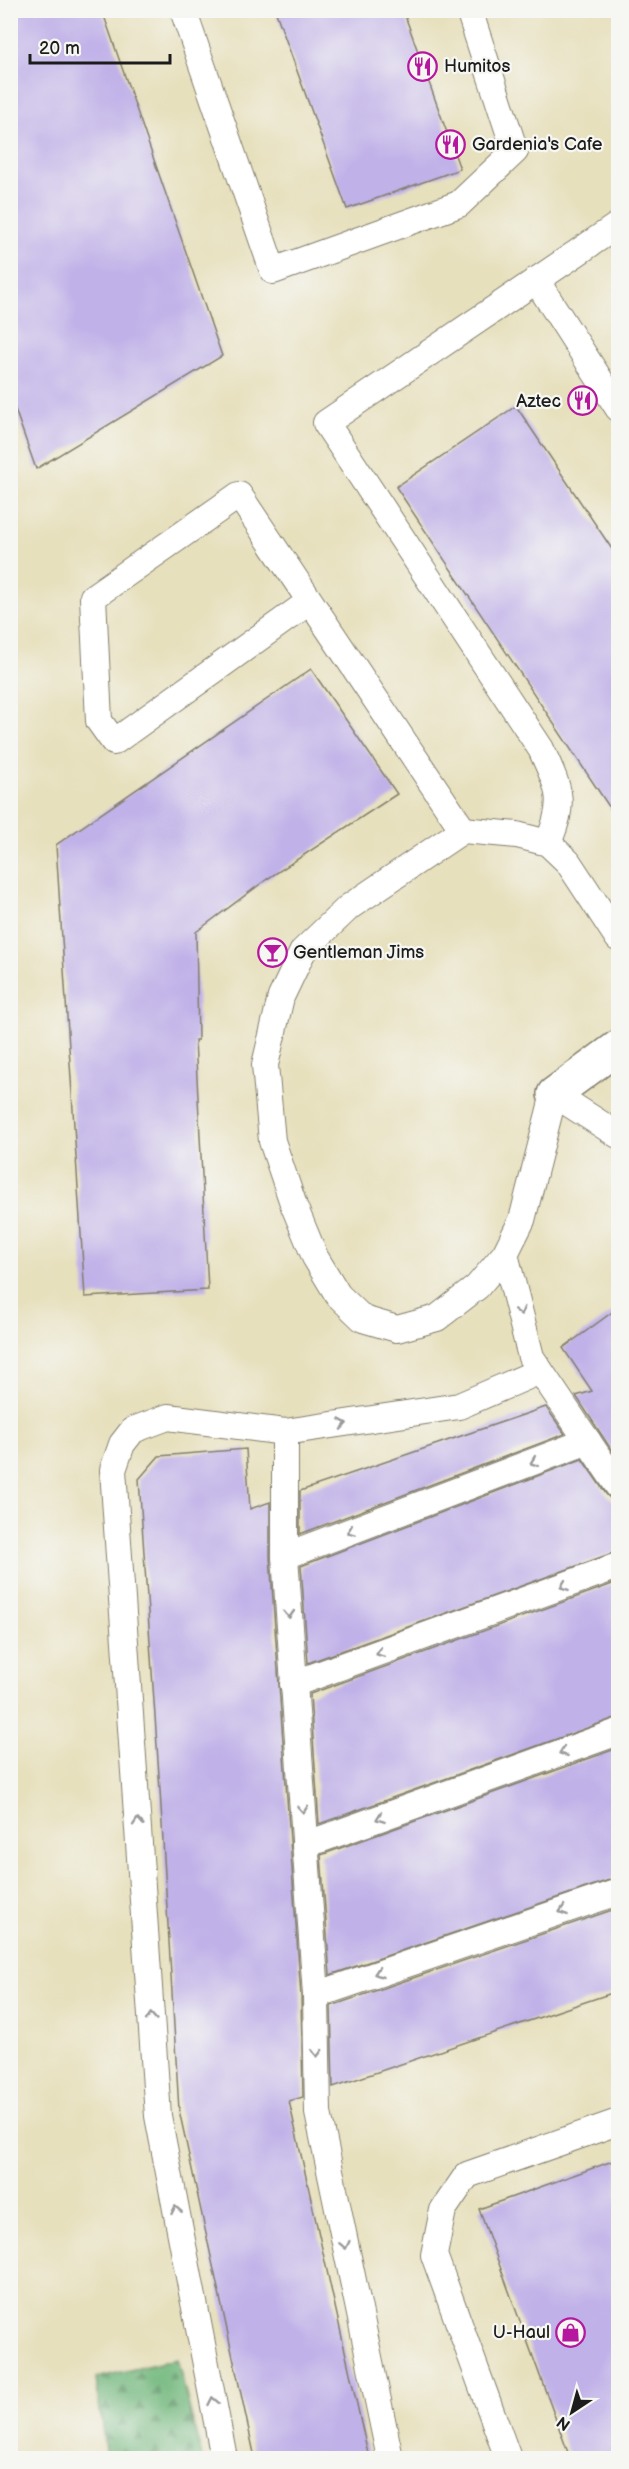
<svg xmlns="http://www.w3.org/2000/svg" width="629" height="2469" viewBox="0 0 629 2469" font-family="'Balsamiq Sans',sans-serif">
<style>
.forest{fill:url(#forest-firs);stroke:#466a4c;stroke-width:1.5}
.building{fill:#c0b1e8}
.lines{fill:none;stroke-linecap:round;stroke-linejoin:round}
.lane-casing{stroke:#827e6c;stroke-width:28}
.street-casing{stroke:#827e6c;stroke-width:36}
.lane{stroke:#fff;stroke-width:26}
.street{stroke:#fff;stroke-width:33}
.oneway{stroke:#999}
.labels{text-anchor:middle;stroke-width:4.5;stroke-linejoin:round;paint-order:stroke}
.poi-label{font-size:18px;fill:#1c1c1c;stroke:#f6f6f2;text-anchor:start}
</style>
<defs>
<pattern id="forest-firs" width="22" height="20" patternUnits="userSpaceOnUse" patternTransform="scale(1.5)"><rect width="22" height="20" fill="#71b77c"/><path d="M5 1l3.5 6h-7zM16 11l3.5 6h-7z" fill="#5c9465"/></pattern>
</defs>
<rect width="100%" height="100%" fill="#f6f6f2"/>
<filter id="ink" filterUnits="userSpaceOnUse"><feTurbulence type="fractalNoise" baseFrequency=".0167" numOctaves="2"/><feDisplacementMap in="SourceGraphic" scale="12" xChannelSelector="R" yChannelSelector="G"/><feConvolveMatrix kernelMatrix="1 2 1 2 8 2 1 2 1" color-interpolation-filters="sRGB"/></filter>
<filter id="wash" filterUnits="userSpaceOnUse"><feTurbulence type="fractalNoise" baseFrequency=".008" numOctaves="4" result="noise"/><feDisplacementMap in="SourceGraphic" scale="24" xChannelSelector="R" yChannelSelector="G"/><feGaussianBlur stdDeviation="1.35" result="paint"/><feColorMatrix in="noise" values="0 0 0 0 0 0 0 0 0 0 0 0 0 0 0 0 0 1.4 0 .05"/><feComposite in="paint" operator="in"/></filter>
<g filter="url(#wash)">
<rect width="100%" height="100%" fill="#e7e0bd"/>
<path class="forest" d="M 177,2359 L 202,2458 L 106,2458 L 96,2378 Z"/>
<g id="blocks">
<g class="building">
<path d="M 10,10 L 102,10 L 222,356 L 36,469 L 10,395 Z"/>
<path d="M 275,10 L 403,10 L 460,169 L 347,209 Z"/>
<path d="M 516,406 L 618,558 L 618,820 L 396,487 Z"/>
<path d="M 311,669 L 397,794 L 267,879 L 196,932 L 198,1040 L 195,1040 L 208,1290 L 85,1297 L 56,845 Z"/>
<path d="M 618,1308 L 618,1460 L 576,1396 L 592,1391 L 563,1348 Z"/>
<path d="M 546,1407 L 565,1434 L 300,1534 L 300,1491 Z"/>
<path d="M 246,1449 L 250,1509 L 270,1502 L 270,1557 L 301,1996 L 303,2097 L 289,2101 L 369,2458 L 255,2458 L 179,2110 L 160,1790 L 139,1479 L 159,1456 Z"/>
<path d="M 582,1459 L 606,1494 L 611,1499 L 618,1501 L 618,1551 L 308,1663 L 301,1566 Z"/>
<path d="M 618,1582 L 618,1717 L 319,1824 L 310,1694 Z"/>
<path d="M 618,1748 L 618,1877 L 330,1975 L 321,1855 Z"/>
<path d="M 618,1908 L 618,1991 L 333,2087 L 331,2006 Z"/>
<path d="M 618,2159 L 618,2458 L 570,2458 L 479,2209 Z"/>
</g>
</g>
</g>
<g filter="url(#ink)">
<use href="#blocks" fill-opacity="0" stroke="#827e6c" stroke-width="1.5"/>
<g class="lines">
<defs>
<g id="lane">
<path d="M 183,10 L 273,271 L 459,204 L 515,151 L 469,10"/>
<path d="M 536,280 L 618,408"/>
<path d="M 309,602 L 114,742 L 99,721 L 93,597 L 239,495 L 463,830"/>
<path d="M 548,843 C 566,800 560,791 541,749 L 326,423 L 618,225"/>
<path d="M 618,938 L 568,862 L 548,843 L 517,835 L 463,830 L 349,907 L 303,951 L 281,997 L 265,1065 L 272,1141 L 294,1206 L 315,1257 L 338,1295 L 363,1319 L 397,1329 L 437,1318 L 477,1287 L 505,1254 L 522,1220 L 554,1094 L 618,1135"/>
<path d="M 505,1254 L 531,1357 L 618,1486"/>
<path d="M 285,1432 L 285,1556 L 316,1995 L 318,2113 L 390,2458"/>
<path d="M 285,1556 L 588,1441"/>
<path d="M 293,1684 L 618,1566"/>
<path d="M 305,1845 L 618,1732"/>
<path d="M 316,1995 L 618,1892"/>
<path d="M 224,2458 L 158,2116 L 113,1470 L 122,1444 L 133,1430 L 168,1417 L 285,1432 L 459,1406 L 540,1371"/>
<path d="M 508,2458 L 434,2255 L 443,2210 L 467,2175 L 618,2122"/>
</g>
<path id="street" d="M 554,1094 L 618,1047"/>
</defs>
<use href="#lane" class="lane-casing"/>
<use href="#street" class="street-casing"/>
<use href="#lane" class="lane"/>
<use href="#street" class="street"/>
</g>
<defs><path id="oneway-chevron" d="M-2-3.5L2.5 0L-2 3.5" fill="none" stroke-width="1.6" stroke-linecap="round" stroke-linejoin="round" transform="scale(1.5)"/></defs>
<g class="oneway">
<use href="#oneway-chevron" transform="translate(520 1311) rotate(76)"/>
<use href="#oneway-chevron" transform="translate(343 1424) rotate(-9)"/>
<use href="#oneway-chevron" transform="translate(534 1462) rotate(159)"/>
<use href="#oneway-chevron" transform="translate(351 1531) rotate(159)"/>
<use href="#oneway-chevron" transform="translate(564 1586) rotate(160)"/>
<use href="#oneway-chevron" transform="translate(289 1614) rotate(87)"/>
<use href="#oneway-chevron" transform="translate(380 1653) rotate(160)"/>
<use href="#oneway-chevron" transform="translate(563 1752) rotate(160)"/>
<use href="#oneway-chevron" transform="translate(303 1809) rotate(86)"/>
<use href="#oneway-chevron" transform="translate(380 1818) rotate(160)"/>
<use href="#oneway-chevron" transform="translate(138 1822) rotate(-94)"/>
<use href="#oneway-chevron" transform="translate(563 1911) rotate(161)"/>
<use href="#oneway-chevron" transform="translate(378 1973) rotate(161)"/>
<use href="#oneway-chevron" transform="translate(151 2017) rotate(-94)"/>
<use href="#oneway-chevron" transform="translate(317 2053) rotate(89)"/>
<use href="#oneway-chevron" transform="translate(176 2210) rotate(-101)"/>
<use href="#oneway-chevron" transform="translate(345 2245) rotate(78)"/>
<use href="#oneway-chevron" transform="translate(213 2401) rotate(-101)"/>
</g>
</g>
<defs>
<symbol id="restaurant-ring" viewBox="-11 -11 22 22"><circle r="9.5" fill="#f6f6f2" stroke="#b5179e" stroke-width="1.5"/><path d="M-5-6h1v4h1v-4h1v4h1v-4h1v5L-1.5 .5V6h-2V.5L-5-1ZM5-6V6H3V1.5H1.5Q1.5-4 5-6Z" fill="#b5179e"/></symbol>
<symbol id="bar-ring" viewBox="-11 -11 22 22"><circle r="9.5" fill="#f6f6f2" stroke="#b5179e" stroke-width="1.5"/><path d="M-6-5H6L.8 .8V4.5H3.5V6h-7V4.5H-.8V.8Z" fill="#b5179e"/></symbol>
<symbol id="shop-ring" viewBox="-11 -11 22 22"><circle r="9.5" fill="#f6f6f2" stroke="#b5179e" stroke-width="1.5"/><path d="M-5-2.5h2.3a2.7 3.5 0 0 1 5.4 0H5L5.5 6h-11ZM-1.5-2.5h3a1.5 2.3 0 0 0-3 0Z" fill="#b5179e"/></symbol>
</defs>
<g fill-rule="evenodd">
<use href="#restaurant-ring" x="406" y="50" width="33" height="33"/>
<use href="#restaurant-ring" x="434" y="128" width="33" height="33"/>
<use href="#restaurant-ring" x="566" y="384" width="33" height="33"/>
<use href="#bar-ring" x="256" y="936" width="33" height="33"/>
<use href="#shop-ring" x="554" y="2316" width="33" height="33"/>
</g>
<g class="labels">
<g class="poi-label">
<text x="444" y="72">Humitos</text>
<text x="472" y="150">Gardenia's Cafe</text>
<text x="561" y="407" text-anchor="end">Aztec</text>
<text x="293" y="958">Gentleman Jims</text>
<text x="550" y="2338" text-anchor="end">U-Haul</text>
</g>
</g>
<rect width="629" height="2469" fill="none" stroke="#f6f6f2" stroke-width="36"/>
<g transform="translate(572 2412) rotate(216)" stroke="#f6f6f2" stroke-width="4.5" paint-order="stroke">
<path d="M0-4.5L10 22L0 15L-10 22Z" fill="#1c1c1c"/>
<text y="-9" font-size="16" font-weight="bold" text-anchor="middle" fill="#1c1c1c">N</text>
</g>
<path d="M30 54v9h140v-9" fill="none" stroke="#1c1c1c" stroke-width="3"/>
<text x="39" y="54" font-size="18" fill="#1c1c1c" stroke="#f6f6f2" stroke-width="4.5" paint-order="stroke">20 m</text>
</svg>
